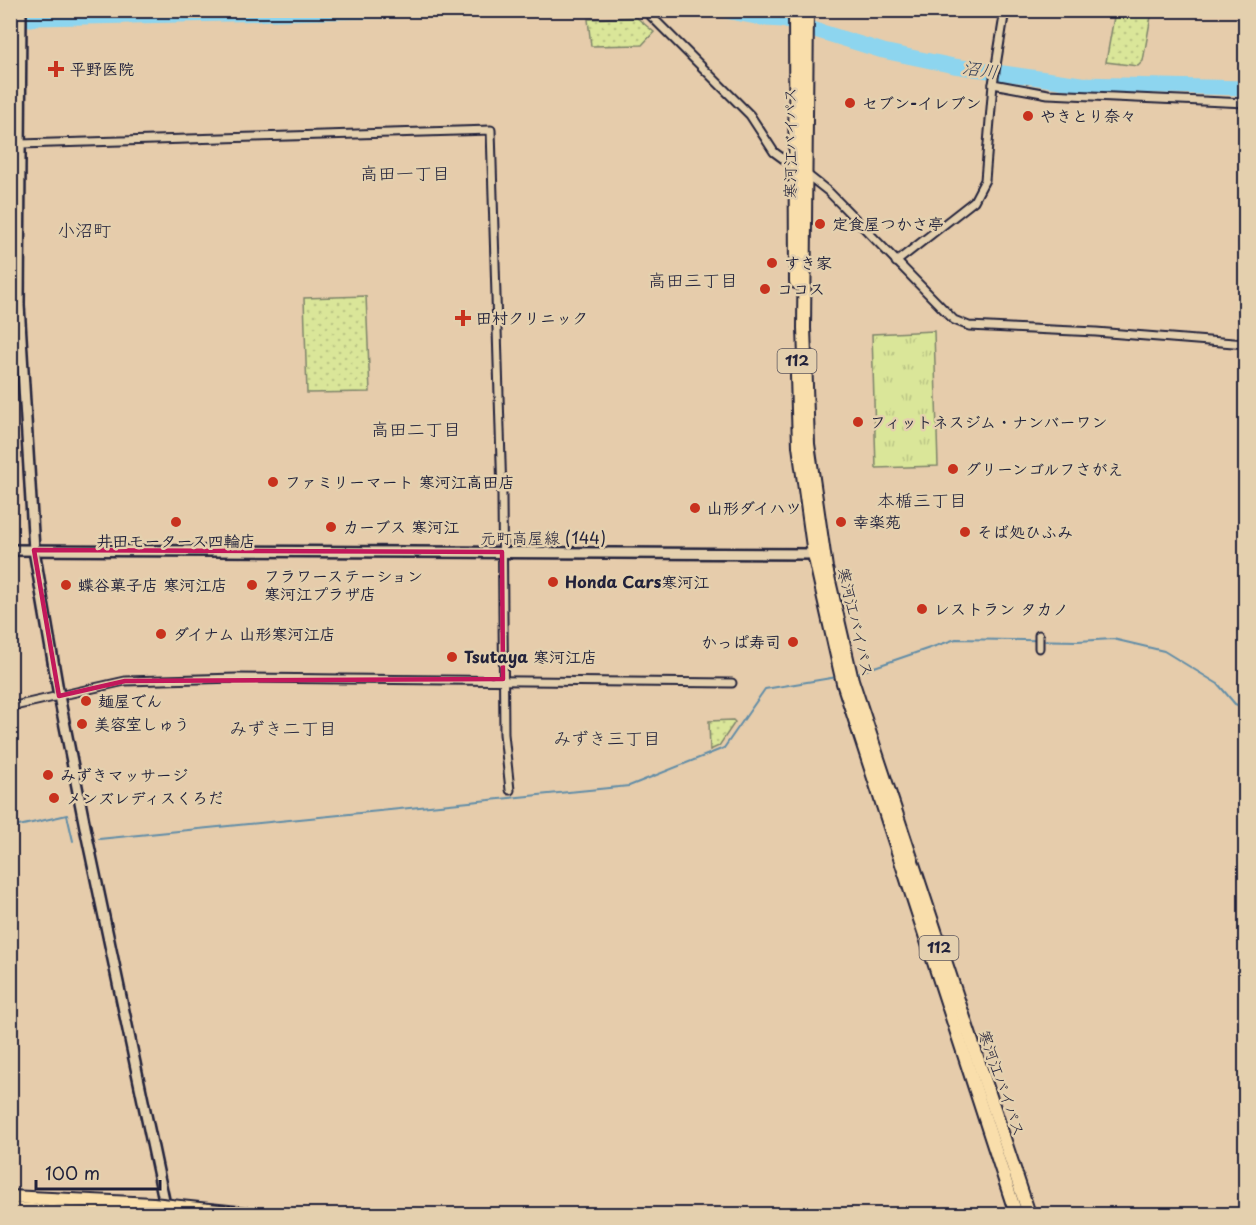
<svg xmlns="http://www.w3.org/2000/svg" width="1256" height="1225" viewBox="0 0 1256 1225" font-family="'Playpen Sans','Klee One',sans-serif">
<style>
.grass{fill:url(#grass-tufts);stroke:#7e846a;stroke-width:1.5}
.park{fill:url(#park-dots);stroke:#7e846a;stroke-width:1.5}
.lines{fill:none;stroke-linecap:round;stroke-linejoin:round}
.stream{stroke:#628da7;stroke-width:2}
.river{stroke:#8dd5ef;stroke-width:15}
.street-casing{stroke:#22223b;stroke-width:11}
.secondary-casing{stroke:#22223b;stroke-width:14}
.highway-casing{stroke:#22223b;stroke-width:16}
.street{stroke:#e4d0ae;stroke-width:7}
.secondary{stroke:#e4d0ae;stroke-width:9}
.highway{stroke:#f9deab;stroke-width:12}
.highway-bridge-casing{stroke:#22223b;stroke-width:16;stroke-linecap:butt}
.highway-bridge{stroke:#f9deab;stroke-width:12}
.marked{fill:none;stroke:#c2185b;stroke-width:4.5;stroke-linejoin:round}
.poi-dot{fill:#c8321e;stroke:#e4d0ae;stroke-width:2}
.labels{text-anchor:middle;stroke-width:5;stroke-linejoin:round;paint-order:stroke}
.shield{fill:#e4d0ae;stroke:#5c565e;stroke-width:1.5}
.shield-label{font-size:15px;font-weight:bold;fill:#22223b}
.poi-label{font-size:16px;font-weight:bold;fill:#22223b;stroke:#e4d0ae;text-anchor:start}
.street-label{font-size:16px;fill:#22223b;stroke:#e4d0ae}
.water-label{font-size:18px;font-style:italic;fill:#323d56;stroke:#e4d0ae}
.neighbourhood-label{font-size:18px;fill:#22223b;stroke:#e4d0ae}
</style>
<defs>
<pattern id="grass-tufts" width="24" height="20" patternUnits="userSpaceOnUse" patternTransform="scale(1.5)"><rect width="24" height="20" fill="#dae699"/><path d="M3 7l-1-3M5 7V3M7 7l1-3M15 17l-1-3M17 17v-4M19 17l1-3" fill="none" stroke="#bbc585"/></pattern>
<pattern id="park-dots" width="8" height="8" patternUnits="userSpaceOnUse" patternTransform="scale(1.5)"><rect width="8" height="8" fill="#dae699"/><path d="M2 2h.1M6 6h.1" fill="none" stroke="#bbc585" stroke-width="1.8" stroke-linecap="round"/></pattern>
</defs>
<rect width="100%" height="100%" fill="#e6ccab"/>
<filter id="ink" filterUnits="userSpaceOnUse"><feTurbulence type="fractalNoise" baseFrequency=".0167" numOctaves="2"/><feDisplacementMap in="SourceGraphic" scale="12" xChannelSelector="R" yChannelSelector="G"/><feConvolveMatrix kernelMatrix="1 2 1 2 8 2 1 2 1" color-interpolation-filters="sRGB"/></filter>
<g filter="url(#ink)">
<path class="grass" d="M 934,331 L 938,466 L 876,468 L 872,334 Z"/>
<g class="park">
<path d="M 1115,11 L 1152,11 L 1143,61 L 1138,66 L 1106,62 Z"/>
<path d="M 636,17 L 654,32 L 642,45 L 591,46 L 588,19 Z"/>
<path d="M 366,296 L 370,392 L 307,393 L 304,298 Z"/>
<path d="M 733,720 L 735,722 L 719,746 L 710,750 L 709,721 Z"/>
</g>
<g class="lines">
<g class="stream">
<path d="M 854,674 L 956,639 L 1078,641 L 1113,639 L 1164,651 L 1218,684 L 1235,704 L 1246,708"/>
<path d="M 10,828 L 67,815 L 73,841"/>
<path d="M 99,839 L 629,786 L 724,748 L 765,689 L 837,677"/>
</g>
<g class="river">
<path d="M 720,10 L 766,19 L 783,20 L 883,51 L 954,66 L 1081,84 L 1246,88"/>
<path d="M 10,22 L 36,18 L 427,10"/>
</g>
<defs>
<g id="street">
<path d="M 645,10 L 750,115 L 774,152 L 796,168"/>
<path d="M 993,84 L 1048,94 L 1246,103"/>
<path d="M 20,144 L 491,130 L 502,495 L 504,734 L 510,790"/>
<path d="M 805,173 L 829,192 L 954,320 L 969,326 L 1096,332 L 1246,344"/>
<path d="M 896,262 L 974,201 L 985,180 L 993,84 L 1005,10"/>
<path d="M 1039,635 L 1039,648"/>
<path d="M 10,707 L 125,681 L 237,678 L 732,683"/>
</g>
<g id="secondary">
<path d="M 21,10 L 19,305 L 34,550 L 59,696 L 86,832 L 167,1214"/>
<path d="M 10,550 L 818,554"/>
</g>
<g id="highway">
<path d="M 795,10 L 796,282"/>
<path d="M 807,10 L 804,328 L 808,444 L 826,568 L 852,680 L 1029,1214"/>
<path d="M 797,375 L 799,446 L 814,554 L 843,683 L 1016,1214"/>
<path d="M 10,1197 L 153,1204"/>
<path d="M 180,1207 L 248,1214"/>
<path d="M 10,1209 L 117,1214"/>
</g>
</defs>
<use href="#street" class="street-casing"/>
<use href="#secondary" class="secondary-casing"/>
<use href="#highway" class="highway-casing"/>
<use href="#street" class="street"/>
<use href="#secondary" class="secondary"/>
<use href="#highway" class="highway"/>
<defs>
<path id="highway-bridge" d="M 153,1204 L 180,1207"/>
</defs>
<use href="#highway-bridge" class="highway-bridge-casing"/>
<use href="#highway-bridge" class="highway-bridge"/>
</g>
</g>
<path class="marked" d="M 34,550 L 502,552 L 503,679 L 125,681 L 59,696 Z"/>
<g class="poi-dot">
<path d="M53 60h6v6h6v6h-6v6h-6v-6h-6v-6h6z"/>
<circle cx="850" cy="103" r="6"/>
<circle cx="1028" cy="116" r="6"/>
<circle cx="820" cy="224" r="6"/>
<circle cx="772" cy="263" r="6"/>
<circle cx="765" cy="289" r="6"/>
<path d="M460 309h6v6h6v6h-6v6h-6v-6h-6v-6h6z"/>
<circle cx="858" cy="422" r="6"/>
<circle cx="953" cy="469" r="6"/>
<circle cx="273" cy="482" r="6"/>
<circle cx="695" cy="508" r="6"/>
<circle cx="176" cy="522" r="6"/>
<circle cx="841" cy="522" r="6"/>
<circle cx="331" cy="527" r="6"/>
<circle cx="965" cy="532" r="6"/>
<circle cx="553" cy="582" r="6"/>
<circle cx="66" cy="585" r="6"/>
<circle cx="252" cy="585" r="6"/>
<circle cx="922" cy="609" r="6"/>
<circle cx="161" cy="634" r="6"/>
<circle cx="793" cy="642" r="6"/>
<circle cx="452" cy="657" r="6"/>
<circle cx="86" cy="701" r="6"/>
<circle cx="82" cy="724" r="6"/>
<circle cx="48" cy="775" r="6"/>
<circle cx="54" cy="798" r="6"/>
</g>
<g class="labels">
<g class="shield">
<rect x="777.5" y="349" width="39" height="24" rx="4.5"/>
<rect x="919.5" y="936" width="39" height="24" rx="4.5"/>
</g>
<g class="shield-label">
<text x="797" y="366">112</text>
<text x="939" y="953">112</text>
</g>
<g class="poi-label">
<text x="70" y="75">平野医院</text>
<text x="862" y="109">セブン-イレブン</text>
<text x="1040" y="122">やきとり奈々</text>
<text x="832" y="230">定食屋つかさ亭</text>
<text x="784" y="269">すき家</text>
<text x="777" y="295">ココス</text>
<text x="476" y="324">田村クリニック</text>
<text x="870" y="428">フィットネスジム・ナンバーワン</text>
<text x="965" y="475">グリーンゴルフさがえ</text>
<text x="285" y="488">ファミリーマート 寒河江高田店</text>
<text x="707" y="514">山形ダイハツ</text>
<text x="853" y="528">幸楽苑</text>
<text x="343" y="533">カーブス 寒河江</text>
<text x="977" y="538">そば処ひふみ</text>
<text x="176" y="547" text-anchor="middle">井田モータース四輪店</text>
<text x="264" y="582">フラワーステーション<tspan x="264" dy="18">寒河江プラザ店</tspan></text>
<text x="565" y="588">Honda Cars寒河江</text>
<text x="78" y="591">蝶谷菓子店 寒河江店</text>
<text x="934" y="615">レストラン タカノ</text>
<text x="173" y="640">ダイナム 山形寒河江店</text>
<text x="781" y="648" text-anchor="end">かっぱ寿司</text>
<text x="464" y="663">Tsutaya 寒河江店</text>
<text x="98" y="707">麺屋でん</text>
<text x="94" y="730">美容室しゅう</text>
<text x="60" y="781">みずきマッサージ</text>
<text x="66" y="804">メンズレディスくろだ</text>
</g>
<g class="street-label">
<text transform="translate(790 143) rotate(-90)" y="6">寒河江バイパス</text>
<text x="543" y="544">元町高屋線 (144)</text>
<text transform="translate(856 622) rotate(77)" y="6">寒河江バイパス</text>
<text transform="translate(1002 1083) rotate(71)" y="6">寒河江バイパス</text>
</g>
<g class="water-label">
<text transform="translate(980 70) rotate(8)" y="6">沼川</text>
</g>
<g class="neighbourhood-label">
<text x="405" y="180">高田一丁目</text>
<text x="84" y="237">小沼町</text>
<text x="693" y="287">高田三丁目</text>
<text x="416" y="436">高田二丁目</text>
<text x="922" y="507">本楯三丁目</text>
<text x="283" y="735">みずき二丁目</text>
<text x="607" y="745">みずき三丁目</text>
</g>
</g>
<rect width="1256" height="1225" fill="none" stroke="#e4d0ae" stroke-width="36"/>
<rect x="18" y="18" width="1220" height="1189" fill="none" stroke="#22223b" stroke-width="2" filter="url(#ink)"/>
<path d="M36 1180v9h124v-9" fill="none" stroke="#22223b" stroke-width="3"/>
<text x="45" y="1180" font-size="18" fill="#22223b" stroke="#e4d0ae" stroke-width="4.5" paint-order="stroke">100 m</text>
</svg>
